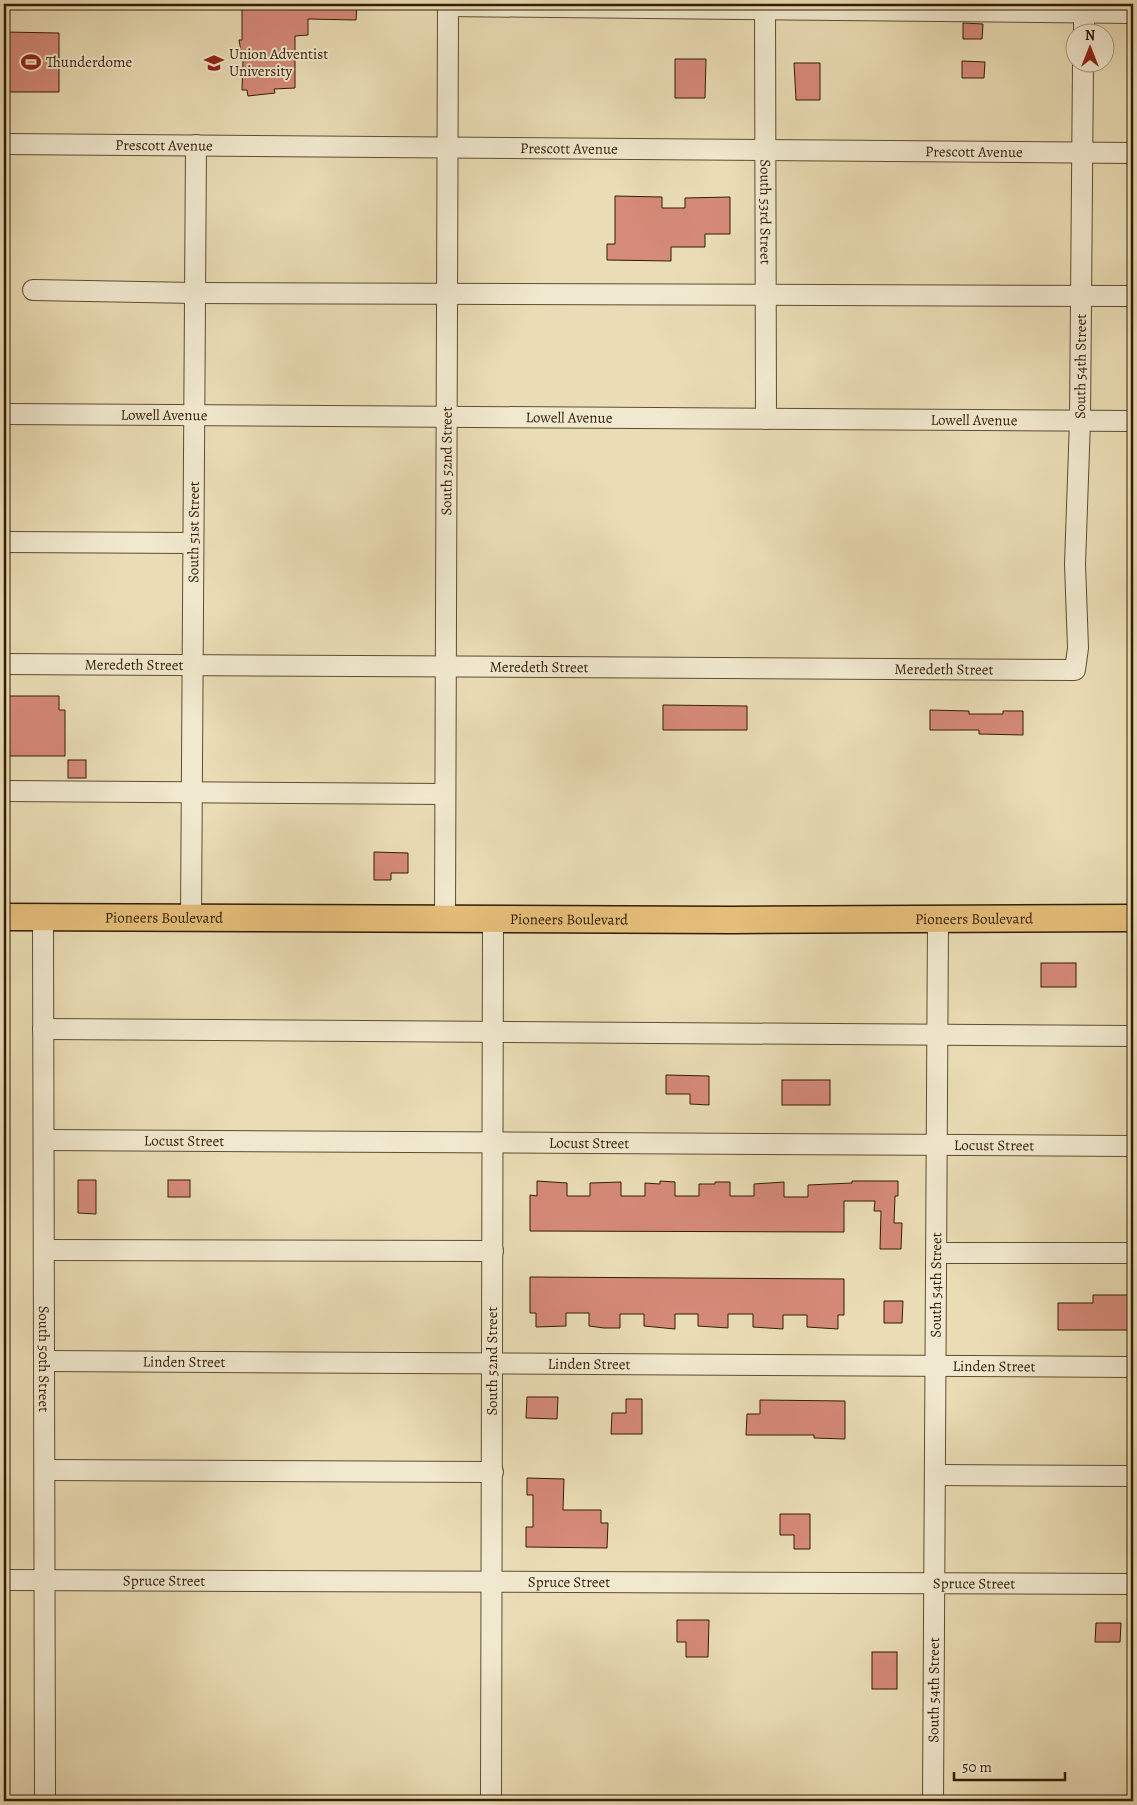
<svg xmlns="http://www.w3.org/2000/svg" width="1137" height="1805" viewBox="0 0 1137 1805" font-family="Alegreya,serif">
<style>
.building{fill:#d68a79;stroke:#321d05}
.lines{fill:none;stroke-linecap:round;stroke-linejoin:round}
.minor-casing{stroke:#604d31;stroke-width:22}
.major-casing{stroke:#321d05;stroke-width:29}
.minor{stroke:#f1e9cf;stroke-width:20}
.major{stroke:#e5be7a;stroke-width:26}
.labels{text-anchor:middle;stroke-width:4;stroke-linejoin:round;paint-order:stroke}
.poi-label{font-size:15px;fill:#321d05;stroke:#f1e9cf;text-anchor:start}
.street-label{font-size:15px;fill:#321d05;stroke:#f1e9cf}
</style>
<rect width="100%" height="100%" fill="#eaddb5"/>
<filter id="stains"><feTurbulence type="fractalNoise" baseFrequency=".004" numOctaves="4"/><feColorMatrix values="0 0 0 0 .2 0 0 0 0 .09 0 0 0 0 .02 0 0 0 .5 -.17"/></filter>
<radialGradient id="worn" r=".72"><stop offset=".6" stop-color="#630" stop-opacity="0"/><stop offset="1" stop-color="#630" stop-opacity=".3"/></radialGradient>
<g class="building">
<path d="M 242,4 L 357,4 L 356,20 L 308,19 L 308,35 L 295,36 L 295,88 L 274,89 L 275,93 L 248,96 L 247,90 L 242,90 L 243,62 L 239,40 L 242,40 Z"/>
<path d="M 963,23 L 983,24 L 982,39 L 963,39 Z"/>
<path d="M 4,32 L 59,33 L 59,92 L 4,92 Z"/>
<path d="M 675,59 L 706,59 L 705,98 L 675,98 Z"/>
<path d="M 962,61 L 985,62 L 984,78 L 962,78 Z"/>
<path d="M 794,63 L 820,63 L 820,100 L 796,100 Z"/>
<path d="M 615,196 L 662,197 L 662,208 L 685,208 L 685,198 L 730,197 L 730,234 L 705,234 L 705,247 L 671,247 L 671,261 L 607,260 L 607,244 L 615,244 Z"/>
<path d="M 7,696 L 59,696 L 59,710 L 65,710 L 65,756 L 4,756 L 4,710 L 7,710 Z"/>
<path d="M 663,705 L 747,706 L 747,730 L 663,730 Z"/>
<path d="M 930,710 L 969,711 L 969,714 L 1003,714 L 1003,711 L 1023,711 L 1023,735 L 979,734 L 979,730 L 930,730 Z"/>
<rect x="68" y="760" width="18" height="18"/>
<path d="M 374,852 L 408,853 L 408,873 L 391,873 L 391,880 L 374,880 Z"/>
<rect x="1041" y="963" width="35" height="24"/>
<path d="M 666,1075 L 709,1076 L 709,1105 L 690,1104 L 690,1094 L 666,1094 Z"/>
<rect x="782" y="1080" width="48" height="25"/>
<path d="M 78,1180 L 96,1180 L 96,1214 L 78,1213 Z"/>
<rect x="168" y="1180" width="22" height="17"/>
<path d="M 537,1181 L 567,1183 L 567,1196 L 590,1196 L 590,1183 L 621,1182 L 621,1196 L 645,1196 L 645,1183 L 660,1184 L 660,1181 L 675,1182 L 675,1196 L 699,1196 L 699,1184 L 715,1184 L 715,1182 L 730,1182 L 730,1196 L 754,1196 L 754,1184 L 784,1182 L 784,1197 L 808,1197 L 808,1185 L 852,1183 L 852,1181 L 898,1181 L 898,1196 L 895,1196 L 894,1223 L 902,1223 L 901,1249 L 880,1249 L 881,1211 L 874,1211 L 875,1201 L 844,1201 L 844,1232 L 530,1231 L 530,1195 L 537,1196 Z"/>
<path d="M 530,1277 L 844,1279 L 844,1315 L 838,1315 L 838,1329 L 807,1327 L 807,1315 L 783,1315 L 783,1329 L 753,1327 L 753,1314 L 728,1314 L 728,1328 L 698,1326 L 698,1314 L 675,1314 L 675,1329 L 644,1326 L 644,1314 L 620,1314 L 620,1328 L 604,1328 L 589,1326 L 589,1313 L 566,1313 L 566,1326 L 536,1327 L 536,1313 L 530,1313 Z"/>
<path d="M 1093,1295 L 1133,1295 L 1133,1330 L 1058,1330 L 1058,1303 L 1093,1303 Z"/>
<path d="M 884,1301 L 903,1301 L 902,1323 L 884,1323 Z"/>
<path d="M 527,1397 L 558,1397 L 557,1419 L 526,1418 Z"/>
<path d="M 626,1399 L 642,1399 L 642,1434 L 611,1434 L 612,1413 L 626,1413 Z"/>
<path d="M 760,1400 L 845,1401 L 845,1439 L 814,1438 L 814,1435 L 746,1435 L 747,1414 L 760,1414 Z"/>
<path d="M 527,1478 L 564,1479 L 563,1510 L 601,1510 L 601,1523 L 608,1523 L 607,1548 L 526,1547 L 526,1527 L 533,1527 L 533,1495 L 527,1495 Z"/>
<path d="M 780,1514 L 810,1514 L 810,1549 L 794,1549 L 794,1535 L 780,1535 Z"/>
<path d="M 677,1620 L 709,1620 L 708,1657 L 686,1657 L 686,1642 L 677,1642 Z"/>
<path d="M 1096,1623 L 1121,1623 L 1120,1642 L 1095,1642 Z"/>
<rect x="872" y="1652" width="25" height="37"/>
</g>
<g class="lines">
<defs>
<g id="minor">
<path id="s1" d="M 765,4 L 766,419"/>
<path d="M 448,6 L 1133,13"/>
<path d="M 1084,32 L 1084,4"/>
<path id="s2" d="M 4,144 L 1133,153"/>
<path d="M 33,290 L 195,293 L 1133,296"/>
<path id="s3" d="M 4,414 L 1133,421"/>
<path d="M 4,542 L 193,543"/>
<path id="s4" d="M 4,664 L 1075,670 L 1078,648 L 1075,564 L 1080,421 L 1083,62"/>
<path d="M 4,791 L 445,794"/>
<path id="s5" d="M 43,917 L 45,1801"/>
<path id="s6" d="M 191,918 L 196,145"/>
<path id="s7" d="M 445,920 L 448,4"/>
<path d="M 43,1029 L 1133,1036"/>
<path id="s8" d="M 44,1140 L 1133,1146"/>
<path d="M 45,1250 L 493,1251"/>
<path d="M 937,1253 L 1133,1253"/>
<path id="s9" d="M 45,1361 L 1133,1367"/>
<path d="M 45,1470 L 493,1472"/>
<path d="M 935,1475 L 1133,1476"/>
<path id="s10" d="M 4,1580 L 1133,1584"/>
<path id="s11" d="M 491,1801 L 493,920"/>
<path id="s12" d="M 933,1801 L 938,919"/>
</g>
<g id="major">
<path id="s13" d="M 4,917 L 732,920 L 1133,918"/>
</g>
</defs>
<use href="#minor" class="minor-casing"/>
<use href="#major" class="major-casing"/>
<use href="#minor" class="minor"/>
<use href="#major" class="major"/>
</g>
<defs>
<symbol id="stadium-bare" viewBox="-9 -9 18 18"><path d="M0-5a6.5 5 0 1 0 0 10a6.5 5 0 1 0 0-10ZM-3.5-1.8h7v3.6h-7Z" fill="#8f2418" stroke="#f1e9cf" stroke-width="2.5" paint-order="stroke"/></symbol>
<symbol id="university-bare" viewBox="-9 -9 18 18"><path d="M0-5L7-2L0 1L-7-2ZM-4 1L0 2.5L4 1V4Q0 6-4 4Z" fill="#8f2418" stroke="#f1e9cf" stroke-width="2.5" paint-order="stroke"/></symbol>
</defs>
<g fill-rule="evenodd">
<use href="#stadium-bare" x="17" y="48" width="28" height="28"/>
<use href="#university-bare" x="200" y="49" width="28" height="28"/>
</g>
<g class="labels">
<g class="poi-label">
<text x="229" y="59">Union Adventist<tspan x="229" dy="17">University</tspan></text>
<text x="46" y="67">Thunderdome</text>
</g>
<g class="street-label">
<text dy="5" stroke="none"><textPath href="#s2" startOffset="160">Prescott Avenue</textPath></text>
<text dy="5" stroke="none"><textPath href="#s2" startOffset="565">Prescott Avenue</textPath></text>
<text dy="5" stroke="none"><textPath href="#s2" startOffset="970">Prescott Avenue</textPath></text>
<text dy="5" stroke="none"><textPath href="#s1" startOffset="208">South 53rd Street</textPath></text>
<text dy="5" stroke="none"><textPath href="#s4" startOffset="1375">South 54th Street</textPath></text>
<text dy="5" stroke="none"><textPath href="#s3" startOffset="160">Lowell Avenue</textPath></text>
<text dy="5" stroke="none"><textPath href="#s3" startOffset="565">Lowell Avenue</textPath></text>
<text dy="5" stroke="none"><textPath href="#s3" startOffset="970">Lowell Avenue</textPath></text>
<text dy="5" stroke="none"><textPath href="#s7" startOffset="459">South 52nd Street</textPath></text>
<text dy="5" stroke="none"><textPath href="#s6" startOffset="386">South 51st Street</textPath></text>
<text dy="5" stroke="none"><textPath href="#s4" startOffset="130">Meredeth Street</textPath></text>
<text dy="5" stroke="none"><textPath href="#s4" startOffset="535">Meredeth Street</textPath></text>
<text dy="5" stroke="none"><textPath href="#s4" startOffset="940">Meredeth Street</textPath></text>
<text dy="5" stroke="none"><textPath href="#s13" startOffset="160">Pioneers Boulevard</textPath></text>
<text dy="5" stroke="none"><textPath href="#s13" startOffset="970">Pioneers Boulevard</textPath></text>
<text dy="5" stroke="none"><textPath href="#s13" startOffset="565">Pioneers Boulevard</textPath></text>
<text dy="5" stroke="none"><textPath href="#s8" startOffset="140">Locust Street</textPath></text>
<text dy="5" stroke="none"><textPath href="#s8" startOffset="545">Locust Street</textPath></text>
<text dy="5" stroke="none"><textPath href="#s8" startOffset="950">Locust Street</textPath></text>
<text dy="5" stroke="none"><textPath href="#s12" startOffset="516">South 54th Street</textPath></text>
<text dy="5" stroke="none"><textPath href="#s5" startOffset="442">South 50th Street</textPath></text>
<text dy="5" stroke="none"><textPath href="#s11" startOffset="440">South 52nd Street</textPath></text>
<text dy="5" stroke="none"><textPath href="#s9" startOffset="139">Linden Street</textPath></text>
<text dy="5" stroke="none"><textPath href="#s9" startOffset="544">Linden Street</textPath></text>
<text dy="5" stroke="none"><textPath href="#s9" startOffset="949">Linden Street</textPath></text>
<text dy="5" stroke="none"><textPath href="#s10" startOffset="160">Spruce Street</textPath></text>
<text dy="5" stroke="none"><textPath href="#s10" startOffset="565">Spruce Street</textPath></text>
<text dy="5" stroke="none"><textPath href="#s10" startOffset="970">Spruce Street</textPath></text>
<text dy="5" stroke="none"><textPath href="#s12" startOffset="111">South 54th Street</textPath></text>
</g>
</g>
<rect width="1137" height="1805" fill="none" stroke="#eaddb5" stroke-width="20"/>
<rect x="5" y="5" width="1127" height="1795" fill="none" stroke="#321d05" stroke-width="2.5"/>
<rect x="10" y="10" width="1117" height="1785" fill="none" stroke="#321d05"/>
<g transform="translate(1090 48)"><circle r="24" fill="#f1e9cf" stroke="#a5977e"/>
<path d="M0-4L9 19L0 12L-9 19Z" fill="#8f2418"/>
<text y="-8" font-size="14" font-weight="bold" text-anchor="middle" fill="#321d05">N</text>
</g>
<path d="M954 1772v8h111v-8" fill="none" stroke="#321d05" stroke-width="2.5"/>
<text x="962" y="1772" font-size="15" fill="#321d05" stroke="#f1e9cf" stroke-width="4" paint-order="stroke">50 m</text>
<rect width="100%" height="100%" filter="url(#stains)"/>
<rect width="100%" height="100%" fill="url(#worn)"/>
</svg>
